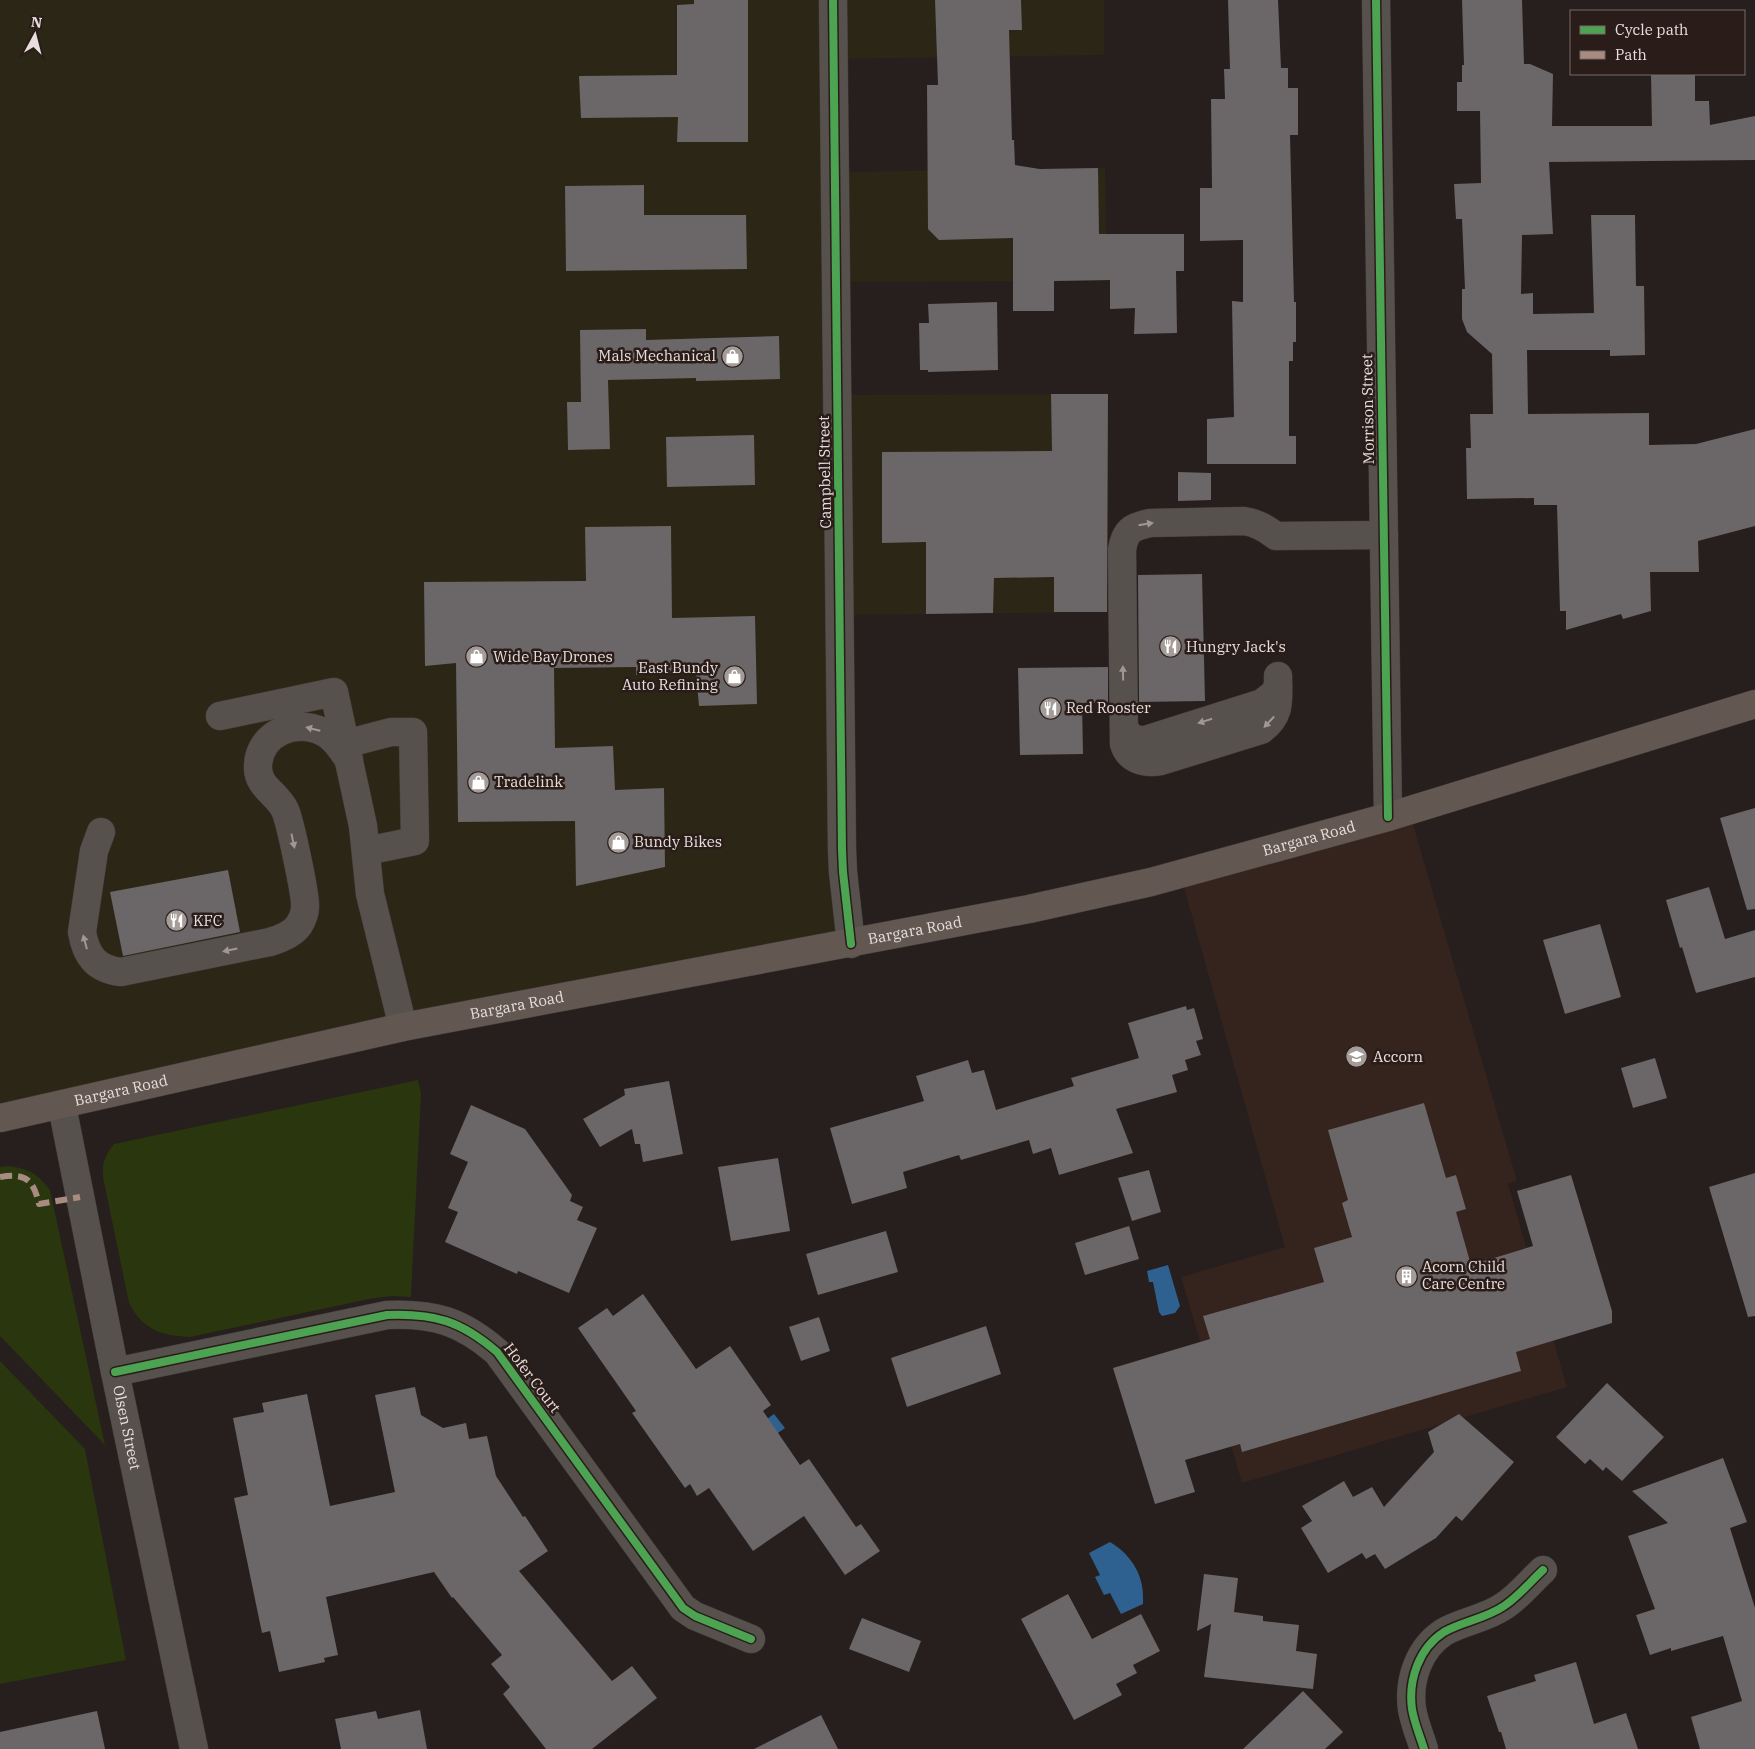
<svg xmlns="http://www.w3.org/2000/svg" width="1755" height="1749" viewBox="0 0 1755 1749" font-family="'IBM Plex Serif',serif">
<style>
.industrial{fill:#2c2617}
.built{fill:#35231d}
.green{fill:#29360e}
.water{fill:#2e6190}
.building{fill:#6b6667}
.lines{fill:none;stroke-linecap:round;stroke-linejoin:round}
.minor-casing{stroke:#423c3a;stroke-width:29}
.major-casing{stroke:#423c3a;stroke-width:29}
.minor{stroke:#57514e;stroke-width:28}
.major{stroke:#625751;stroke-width:28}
.quiet{stroke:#a88b81;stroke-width:6;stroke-dasharray:12 6;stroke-linecap:butt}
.cycleway-casing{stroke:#2a1d19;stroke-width:11}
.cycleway{stroke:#4ca352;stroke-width:8}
.oneway{fill:#a09895}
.labels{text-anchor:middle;stroke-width:5;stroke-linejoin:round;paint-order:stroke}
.poi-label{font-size:15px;fill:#e8dfdc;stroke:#2a1d19;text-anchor:start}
.street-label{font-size:15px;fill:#e8dfdc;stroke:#2a1d19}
</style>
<rect width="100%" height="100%" fill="#261f1d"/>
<path class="industrial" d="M 0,0 L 1104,0 L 1104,55 L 839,59 L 840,172 L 1105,168 L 1107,281 L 841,282 L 842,395 L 1108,394 L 1109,612 L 845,615 L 856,945 L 0,1114 Z"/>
<path class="built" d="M 1410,814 L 1517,1181 L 1508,1184 L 1567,1387 L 1242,1483 L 1181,1277 L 1285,1247 L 1181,877 Z"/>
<g class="green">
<path d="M 418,1080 L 421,1094 L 411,1297 L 392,1296 L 369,1299 L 190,1337 C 161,1336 142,1329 129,1303 L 103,1177 C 102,1163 105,1155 114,1144 Z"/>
<path d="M 8,1166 C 31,1169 36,1173 50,1190 L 105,1445 L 0,1336 L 0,1167 Z"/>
<path d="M 0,1361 L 85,1449 L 126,1660 L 0,1684 Z"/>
</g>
<g class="water">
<path d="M 1168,1265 L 1180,1306 L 1175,1313 L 1162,1316 L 1159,1312 L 1153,1282 L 1149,1282 L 1147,1271 Z"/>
<path d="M 774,1414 L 785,1428 L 755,1449 L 744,1435 Z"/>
<path d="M 1110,1542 C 1133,1556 1145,1577 1143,1604 L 1121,1614 L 1110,1593 L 1104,1595 L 1095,1577 L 1100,1575 L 1089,1553 Z"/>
</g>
<g class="building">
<path d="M 694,0 L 748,0 L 748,142 L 677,142 L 678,117 L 581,118 L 579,76 L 677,75 L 677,5 L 694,4 Z"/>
<path d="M 935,0 L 1021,0 L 1022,30 L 1009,30 L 1012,140 L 1014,140 L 1015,165 L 1040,169 L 1098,168 L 1099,234 L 1184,234 L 1184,271 L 1176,271 L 1177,333 L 1134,334 L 1135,308 L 1110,309 L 1110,280 L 1054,281 L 1054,311 L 1013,311 L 1013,238 L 939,240 L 928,229 L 927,85 L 938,85 Z"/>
<path d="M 1228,0 L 1278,0 L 1281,68 L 1288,68 L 1288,88 L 1298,88 L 1298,135 L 1290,135 L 1294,302 L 1296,302 L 1296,342 L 1293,342 L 1293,361 L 1289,361 L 1289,436 L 1296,436 L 1296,464 L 1207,464 L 1207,419 L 1234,417 L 1232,301 L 1243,302 L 1243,240 L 1200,241 L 1200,188 L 1212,188 L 1211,99 L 1225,99 L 1224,69 L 1230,69 Z"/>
<path d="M 1462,0 L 1522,0 L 1524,64 L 1530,64 L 1553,74 L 1552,126 L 1652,126 L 1651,74 L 1695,74 L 1695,101 L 1709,101 L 1710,125 L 1755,116 L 1755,160 L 1549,162 L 1553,234 L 1522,235 L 1521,294 L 1533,293 L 1533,314 L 1594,313 L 1591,215 L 1635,215 L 1636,286 L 1644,286 L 1645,355 L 1610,356 L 1610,350 L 1527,350 L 1528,414 L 1649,413 L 1649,445 L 1696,444 L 1755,429 L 1755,526 L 1698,541 L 1699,572 L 1650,572 L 1651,611 L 1623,619 L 1621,614 L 1566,630 L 1566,611 L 1560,611 L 1557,505 L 1534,505 L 1534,498 L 1467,499 L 1466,448 L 1471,448 L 1470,414 L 1493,414 L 1492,354 L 1467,332 L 1462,319 L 1462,289 L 1465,289 L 1462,219 L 1456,219 L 1454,184 L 1481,183 L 1480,111 L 1457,111 L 1457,82 L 1462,82 L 1462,65 L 1464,65 Z"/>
<path d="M 644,185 L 644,215 L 746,215 L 747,269 L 566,271 L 565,186 Z"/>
<path d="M 997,302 L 998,370 L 928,372 L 928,370 L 920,370 L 919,323 L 929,323 L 928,304 Z"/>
<path d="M 646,329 L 646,340 L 779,336 L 780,379 L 696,381 L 696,378 L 608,380 L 610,449 L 568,450 L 567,402 L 581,402 L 580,330 Z"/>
<path d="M 1051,394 L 1108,394 L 1107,612 L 1054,612 L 1054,577 L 994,578 L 993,613 L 926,614 L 926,542 L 882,543 L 882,452 L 1052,451 Z"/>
<path d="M 754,435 L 755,485 L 667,487 L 666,437 Z"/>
<path d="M 1178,472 L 1211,473 L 1211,500 L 1178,501 Z"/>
<path d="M 671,526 L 672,618 L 755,616 L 757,704 L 699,706 L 696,673 L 636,675 L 636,667 L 554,668 L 555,748 L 613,746 L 615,790 L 664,788 L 665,867 L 576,886 L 575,821 L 458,822 L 456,663 L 425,666 L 424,582 L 586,581 L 585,527 Z"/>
<path d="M 1202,574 L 1205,701 L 1139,702 L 1138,575 Z"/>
<path d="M 1108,667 L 1108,702 L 1082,703 L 1083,754 L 1020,755 L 1018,668 Z"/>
<path d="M 1755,808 L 1755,909 L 1747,910 L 1720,818 Z"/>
<path d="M 228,870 L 240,932 L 123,956 L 110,892 Z"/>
<path d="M 1709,887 L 1725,939 L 1755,930 L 1755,977 L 1696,993 L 1682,947 L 1680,948 L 1666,900 Z"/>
<path d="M 1600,924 L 1621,997 L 1565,1014 L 1543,940 Z"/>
<path d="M 1186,1006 L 1187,1010 L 1194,1008 L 1203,1039 L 1196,1041 L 1201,1055 L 1185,1060 L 1188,1070 L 1172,1075 L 1177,1092 L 1116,1109 L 1133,1153 L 1059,1175 L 1051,1148 L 1033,1154 L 1029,1140 L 961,1160 L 959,1155 L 903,1172 L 907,1188 L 852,1204 L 830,1128 L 924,1101 L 916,1076 L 968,1060 L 972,1073 L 984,1070 L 996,1110 L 1074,1086 L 1071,1078 L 1139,1058 L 1128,1023 Z"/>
<path d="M 1655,1058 L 1667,1098 L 1633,1108 L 1621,1068 Z"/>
<path d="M 669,1081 L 683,1154 L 643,1162 L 640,1144 L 635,1144 L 632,1129 L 600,1147 L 583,1119 L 625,1095 L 624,1089 Z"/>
<path d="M 1424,1103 L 1446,1178 L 1456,1175 L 1466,1209 L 1456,1212 L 1471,1265 L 1533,1246 L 1517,1191 L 1571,1175 L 1612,1311 L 1612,1323 L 1516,1352 L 1521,1371 L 1242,1452 L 1240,1444 L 1185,1460 L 1195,1492 L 1155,1504 L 1113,1368 L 1210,1339 L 1203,1316 L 1324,1282 L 1314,1248 L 1352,1237 L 1342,1203 L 1348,1200 L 1328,1130 Z"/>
<path d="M 471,1105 L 525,1129 L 572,1195 L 570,1201 L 583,1207 L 577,1220 L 597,1228 L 569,1293 L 518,1271 L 517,1274 L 445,1242 L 458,1212 L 448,1208 L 468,1162 L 450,1154 Z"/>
<path d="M 778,1158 L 790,1231 L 731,1241 L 718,1167 Z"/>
<path d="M 1149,1170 L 1161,1212 L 1132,1221 L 1118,1178 Z"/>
<path d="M 1755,1173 L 1755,1316 L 1748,1317 L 1709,1187 Z"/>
<path d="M 1129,1226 L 1139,1259 L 1085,1275 L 1075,1243 Z"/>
<path d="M 886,1231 L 898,1272 L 818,1295 L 806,1254 Z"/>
<path d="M 643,1294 L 696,1369 L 730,1346 L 771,1405 L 763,1411 L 800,1465 L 809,1459 L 856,1527 L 861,1524 L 880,1551 L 845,1575 L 804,1516 L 753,1551 L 709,1488 L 697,1496 L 690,1484 L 685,1488 L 632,1413 L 636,1411 L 578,1328 L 607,1308 L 613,1316 Z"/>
<path d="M 819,1317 L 830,1351 L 801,1361 L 789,1327 Z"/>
<path d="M 986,1326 L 1001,1374 L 907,1407 L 891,1358 Z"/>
<path d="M 1607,1383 L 1664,1437 L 1622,1481 L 1606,1467 L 1603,1471 L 1590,1459 L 1585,1464 L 1556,1437 Z"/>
<path d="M 415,1387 L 421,1415 L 443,1428 L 466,1423 L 469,1439 L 487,1436 L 496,1476 L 523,1517 L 525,1516 L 548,1551 L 519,1571 L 612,1681 L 632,1666 L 657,1698 L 592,1749 L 546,1749 L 503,1694 L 510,1687 L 491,1664 L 502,1655 L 453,1597 L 452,1598 L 434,1572 L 326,1597 L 338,1655 L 324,1658 L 325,1662 L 279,1672 L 270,1631 L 262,1633 L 234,1498 L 248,1495 L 233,1418 L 264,1412 L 262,1403 L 307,1394 L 330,1506 L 395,1492 L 375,1395 Z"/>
<path d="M 1459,1414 L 1514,1462 L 1462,1521 L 1456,1516 L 1436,1538 L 1385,1569 L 1375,1554 L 1366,1559 L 1362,1553 L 1328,1573 L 1301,1528 L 1312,1521 L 1302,1506 L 1344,1481 L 1353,1497 L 1372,1487 L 1384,1507 L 1434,1452 L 1428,1432 Z"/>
<path d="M 1723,1458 L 1747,1522 L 1730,1528 L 1755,1608 L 1755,1749 L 1700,1749 L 1691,1717 L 1742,1701 L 1723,1636 L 1671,1651 L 1671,1648 L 1650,1655 L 1636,1615 L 1655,1609 L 1628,1536 L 1668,1523 L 1632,1491 Z"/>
<path d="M 1204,1574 L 1238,1578 L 1234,1612 L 1263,1616 L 1263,1621 L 1299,1625 L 1296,1651 L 1317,1654 L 1313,1689 L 1204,1677 L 1211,1624 L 1197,1631 Z"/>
<path d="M 1068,1594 L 1092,1639 L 1141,1614 L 1160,1651 L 1133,1665 L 1137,1673 L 1116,1684 L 1122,1695 L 1074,1720 L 1021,1619 Z"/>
<path d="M 862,1618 L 921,1641 L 909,1672 L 849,1649 Z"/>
<path d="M 1576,1662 L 1594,1724 L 1626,1713 L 1638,1749 L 1506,1749 L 1501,1732 L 1499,1732 L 1487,1696 L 1536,1681 L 1534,1675 Z"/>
<path d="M 1303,1691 L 1343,1732 L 1325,1749 L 1243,1749 Z"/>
<path d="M 420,1710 L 427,1749 L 341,1749 L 335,1719 L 376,1711 L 378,1719 Z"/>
<path d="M 97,1711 L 105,1749 L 0,1749 L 0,1732 Z"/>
<path d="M 821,1715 L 838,1749 L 754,1749 Z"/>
</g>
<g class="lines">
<defs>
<g id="minor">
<path d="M 833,0 L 842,850 L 843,872 L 851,944"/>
<path d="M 1376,0 L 1388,817"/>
<path d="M 1278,676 C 1278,699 1282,715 1261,730 L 1161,761 C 1145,764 1129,760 1124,744 L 1122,550 C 1125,531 1131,527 1150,523 L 1244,521 C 1257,523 1265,528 1276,536 L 1384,535"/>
<path d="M 220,716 L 334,692 L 363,826 L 370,894 L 403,1027"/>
<path d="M 1124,727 C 1129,737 1133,740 1145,740 L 1262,703 L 1275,693 L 1278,685"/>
<path d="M 345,744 L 391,732 L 413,732 L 415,841 L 366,851"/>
<path d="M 101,832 L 94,851 L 82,932 C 86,956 96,969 121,972 L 270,942 C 280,939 293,934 299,925 C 302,920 305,913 305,907 C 306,896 290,821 285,810 C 277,793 257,787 258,766 C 259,733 296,718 323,732 C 335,737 341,749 349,760"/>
<path id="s1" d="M 62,1106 L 115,1372 L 194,1749"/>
<path d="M 115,1372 L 387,1315 C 434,1313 461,1321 497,1352 L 683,1608 L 695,1616 L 751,1639"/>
<path d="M 1424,1749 C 1420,1736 1414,1722 1412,1709 C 1408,1680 1419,1648 1444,1632 C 1463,1621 1485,1619 1504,1606 C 1518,1597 1530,1582 1543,1570"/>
</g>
<g id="major">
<path id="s2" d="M 0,1118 L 403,1027 L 1029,909 L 1151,882 L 1388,817 L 1755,704"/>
</g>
</defs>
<use href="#minor" class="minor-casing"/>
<use href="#major" class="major-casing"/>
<use href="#minor" class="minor"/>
<use href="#major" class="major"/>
<path class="quiet" d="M 0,1177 C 26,1173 33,1179 39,1204 L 80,1197"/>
<defs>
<g id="cycleway">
<path d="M 833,0 L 842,850 L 843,872 L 851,944"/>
<path d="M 1376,0 L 1388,817"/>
<path d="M 115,1372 L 387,1315 C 434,1313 461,1321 497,1352 L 683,1608 L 695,1616 L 751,1639"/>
<path d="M 1424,1749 C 1420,1736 1414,1722 1412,1709 C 1408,1680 1419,1648 1444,1632 C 1463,1621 1485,1619 1504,1606 C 1518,1597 1530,1582 1543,1570"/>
</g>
</defs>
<use href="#cycleway" class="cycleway-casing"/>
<use href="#cycleway" class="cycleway"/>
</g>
<defs><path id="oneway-solid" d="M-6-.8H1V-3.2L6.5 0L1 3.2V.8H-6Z" transform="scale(1.25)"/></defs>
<g class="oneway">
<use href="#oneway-solid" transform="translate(1146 524) rotate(-9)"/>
<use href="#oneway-solid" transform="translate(1123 673) rotate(-91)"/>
<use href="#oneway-solid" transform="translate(1205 721) rotate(163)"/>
<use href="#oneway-solid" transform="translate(1269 722) rotate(133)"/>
<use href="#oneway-solid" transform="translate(313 729) rotate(-166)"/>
<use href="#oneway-solid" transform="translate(293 841) rotate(78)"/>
<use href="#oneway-solid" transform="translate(85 942) rotate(-105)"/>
<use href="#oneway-solid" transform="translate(230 950) rotate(168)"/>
</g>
<defs>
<symbol id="shop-disc" viewBox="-11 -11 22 22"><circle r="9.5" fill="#a49c99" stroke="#2a1d19"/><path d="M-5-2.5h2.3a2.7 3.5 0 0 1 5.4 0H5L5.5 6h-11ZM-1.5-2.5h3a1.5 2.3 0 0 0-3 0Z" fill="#fff"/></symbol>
<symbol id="restaurant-disc" viewBox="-11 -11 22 22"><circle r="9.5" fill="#a49c99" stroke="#2a1d19"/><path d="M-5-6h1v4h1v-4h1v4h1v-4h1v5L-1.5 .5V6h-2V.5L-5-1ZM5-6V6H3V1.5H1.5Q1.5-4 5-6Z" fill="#fff"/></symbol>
<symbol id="school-disc" viewBox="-11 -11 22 22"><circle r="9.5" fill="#a49c99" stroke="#2a1d19"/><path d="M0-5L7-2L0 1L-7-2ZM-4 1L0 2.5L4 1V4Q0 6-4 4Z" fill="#fff"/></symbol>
<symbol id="building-disc" viewBox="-11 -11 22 22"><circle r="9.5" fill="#a49c99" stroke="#2a1d19"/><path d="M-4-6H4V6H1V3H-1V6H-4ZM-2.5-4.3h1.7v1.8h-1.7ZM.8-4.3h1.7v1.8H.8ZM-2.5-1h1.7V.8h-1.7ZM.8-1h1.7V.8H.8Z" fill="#fff"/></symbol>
</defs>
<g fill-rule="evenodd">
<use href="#shop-disc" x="720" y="344" width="25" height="25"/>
<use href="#restaurant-disc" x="1158" y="634" width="25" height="25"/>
<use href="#shop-disc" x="464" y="644" width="25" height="25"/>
<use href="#shop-disc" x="722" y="664" width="25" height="25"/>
<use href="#restaurant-disc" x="1038" y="696" width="25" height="25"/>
<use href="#shop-disc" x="466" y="770" width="25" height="25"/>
<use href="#shop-disc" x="606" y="830" width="25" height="25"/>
<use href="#restaurant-disc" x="164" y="908" width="25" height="25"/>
<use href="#school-disc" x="1344" y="1044" width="25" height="25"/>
<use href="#building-disc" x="1394" y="1264" width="25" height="25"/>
</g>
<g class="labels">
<g class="poi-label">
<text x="716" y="361" text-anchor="end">Mals Mechanical</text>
<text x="1186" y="652">Hungry Jack's</text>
<text x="493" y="662">Wide Bay Drones</text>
<text x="718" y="673" text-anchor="end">East Bundy<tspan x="718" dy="17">Auto Refining</tspan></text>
<text x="1066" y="713">Red Rooster</text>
<text x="494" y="787">Tradelink</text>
<text x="634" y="847">Bundy Bikes</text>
<text x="193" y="926">KFC</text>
<text x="1373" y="1062">Accorn</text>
<text x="1422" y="1272">Acorn Child<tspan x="1422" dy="17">Care Centre</tspan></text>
</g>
<g class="street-label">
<text transform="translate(1368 409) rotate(-91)" y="5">Morrison Street</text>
<text transform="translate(825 472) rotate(-91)" y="5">Campbell Street</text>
<text dy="5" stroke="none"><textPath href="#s2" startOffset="1339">Bargara Road</textPath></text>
<text dy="5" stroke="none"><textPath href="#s2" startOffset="934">Bargara Road</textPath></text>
<text dy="5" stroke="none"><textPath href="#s2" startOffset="529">Bargara Road</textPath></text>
<text dy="5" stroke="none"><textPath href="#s2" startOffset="124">Bargara Road</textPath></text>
<text transform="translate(532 1378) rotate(53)" y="5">Hofer Court</text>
<text dy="5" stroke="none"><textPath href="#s1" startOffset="328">Olsen Street</textPath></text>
</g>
</g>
<rect x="1570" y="10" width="175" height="65" fill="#2a1d19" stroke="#766b67"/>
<rect x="1580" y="26" width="25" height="8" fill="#4ca352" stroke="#766b67"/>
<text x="1615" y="35" font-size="15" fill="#e8dfdc">Cycle path</text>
<rect x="1580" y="51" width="25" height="8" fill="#a88b81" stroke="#766b67"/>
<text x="1615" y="60" font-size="15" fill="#e8dfdc">Path</text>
<g transform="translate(35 35) rotate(7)" stroke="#2a1d19" stroke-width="4" paint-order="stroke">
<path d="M0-4L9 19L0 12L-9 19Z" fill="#e8dfdc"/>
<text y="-8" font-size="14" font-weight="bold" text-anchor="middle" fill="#e8dfdc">N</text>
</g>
</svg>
